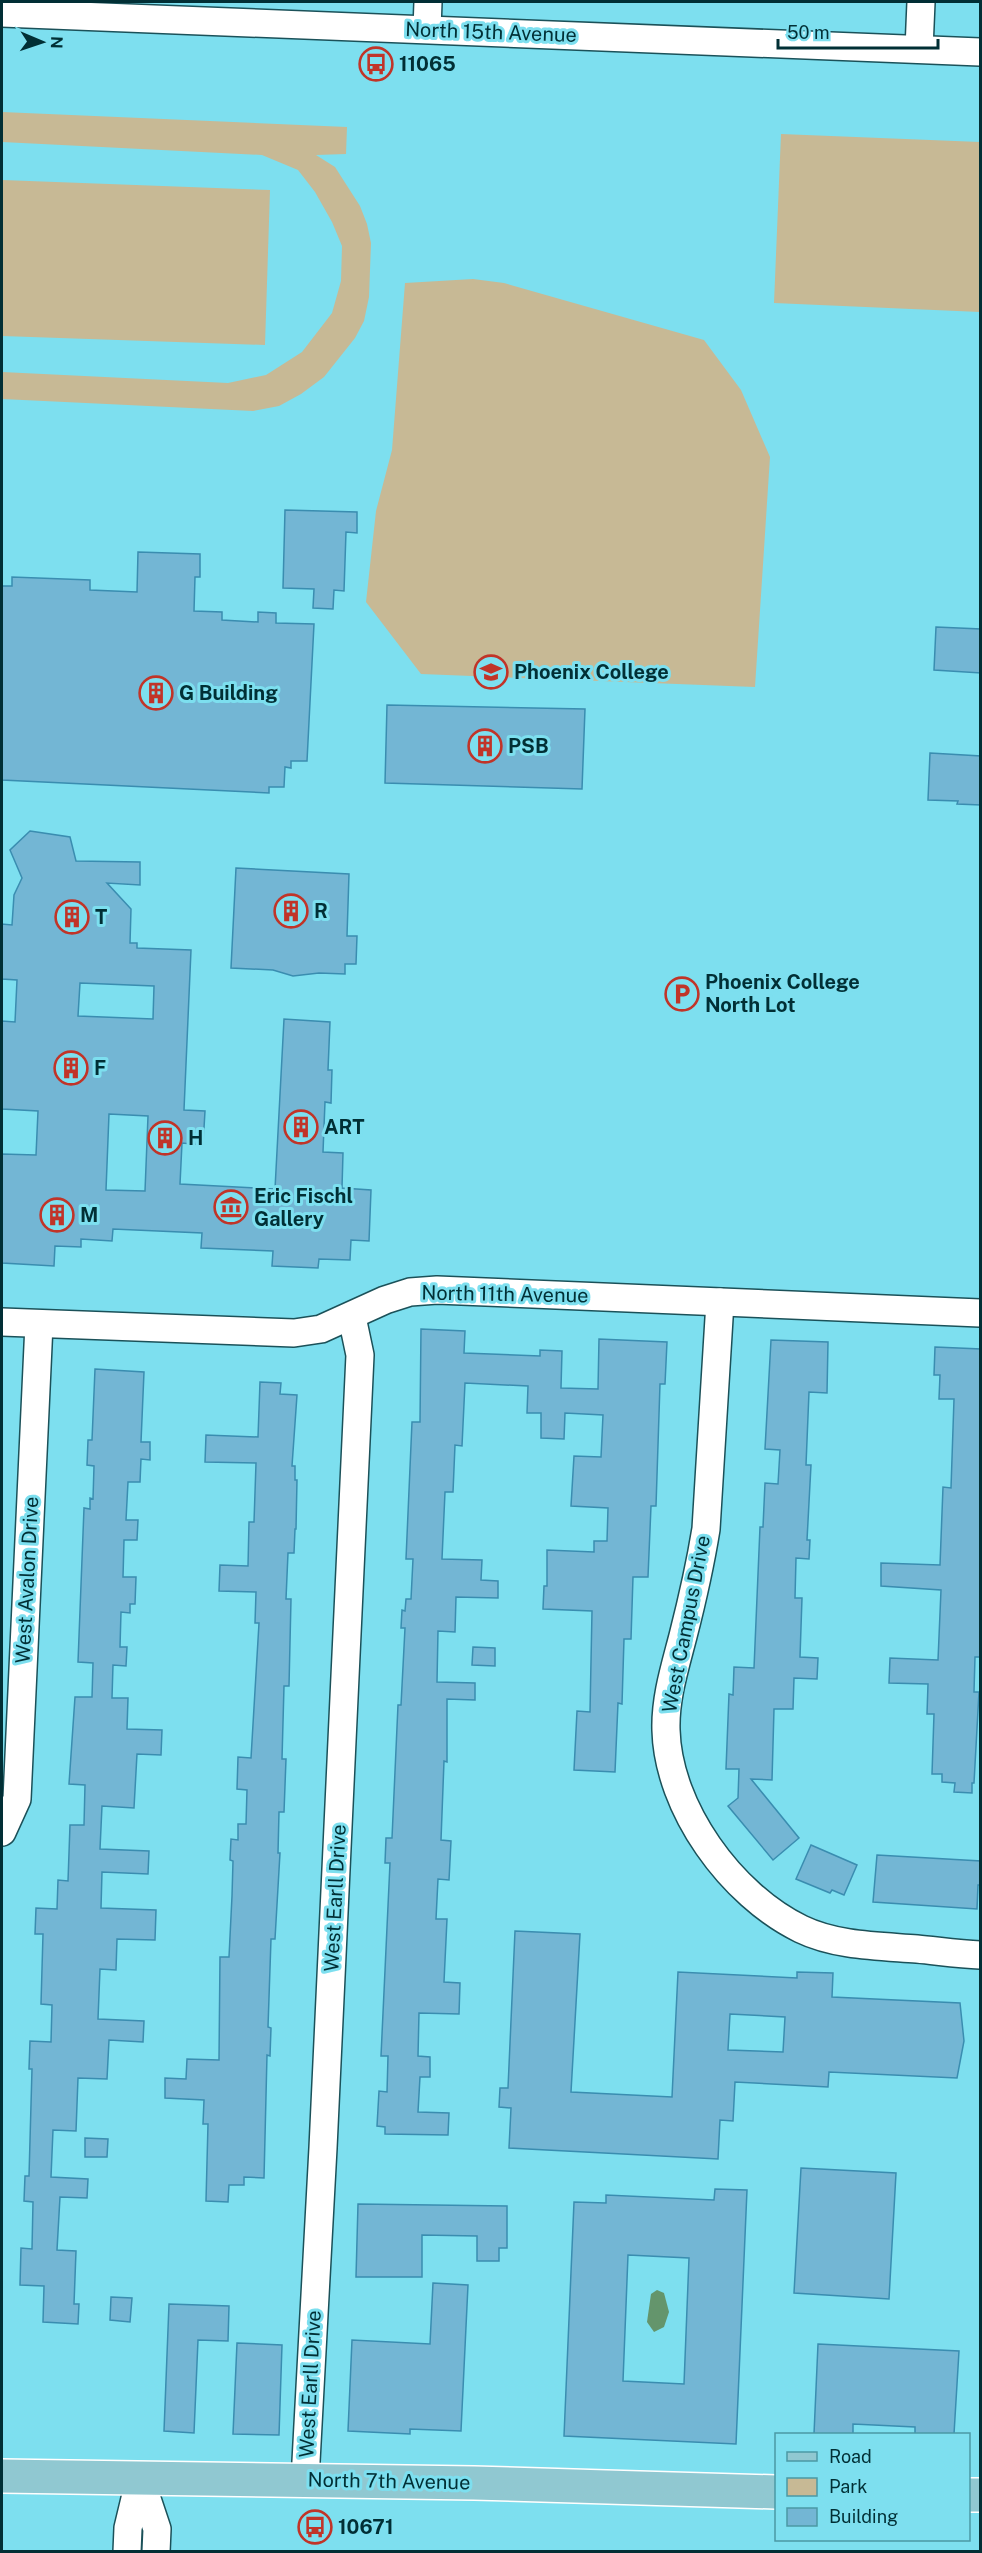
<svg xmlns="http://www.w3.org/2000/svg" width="982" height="2553" viewBox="0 0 982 2553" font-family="'Public Sans',sans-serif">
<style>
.green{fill:#c7b995}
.water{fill:#64956c}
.building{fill:#73b6d4;stroke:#3a8db0;stroke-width:1.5;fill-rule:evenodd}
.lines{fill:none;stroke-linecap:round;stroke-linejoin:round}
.minor-casing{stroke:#1b5159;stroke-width:30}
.major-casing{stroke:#fff;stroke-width:36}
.minor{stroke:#fff;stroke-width:27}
.major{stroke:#90c8d1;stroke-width:33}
.labels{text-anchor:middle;stroke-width:6;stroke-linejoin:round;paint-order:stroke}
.street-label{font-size:20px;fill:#012f35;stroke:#7ddfef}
.poi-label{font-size:20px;font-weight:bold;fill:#012f35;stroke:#7ddfef;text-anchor:start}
</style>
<rect width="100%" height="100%" fill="#7ddfef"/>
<g class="green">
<path d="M 2,112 L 347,127 L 346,154 L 316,155 L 335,167 L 360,206 L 367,224 L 371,243 L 369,297 L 364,321 L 355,338 L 324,377 L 301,394 L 279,406 L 253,411 L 2,399 L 2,372 L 228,383 L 266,375 L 302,352 L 332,313 L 341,281 L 342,246 L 332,222 L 315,192 L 298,170 L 262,155 L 2,142 Z"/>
<path d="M 781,134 L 980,142 L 980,312 L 774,303 Z"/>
<path d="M 2,180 L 270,190 L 265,345 L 2,336 Z"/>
<path d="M 473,279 L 504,283 L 704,340 L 741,390 L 770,457 L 755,687 L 421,674 L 366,602 L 376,511 L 392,450 L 405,283 Z"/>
</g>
<path class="water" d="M 657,2290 L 664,2293 L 669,2312 L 664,2327 L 654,2332 L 647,2322 L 651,2294 Z"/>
<g class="building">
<path d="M 285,510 L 357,512 L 357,533 L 346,532 L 344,591 L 334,590 L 333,609 L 313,608 L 314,589 L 283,588 Z"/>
<path d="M 138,552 L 200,554 L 200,577 L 195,577 L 194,611 L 222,612 L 222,620 L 258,622 L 258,612 L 276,613 L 276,623 L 314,624 L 307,761 L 291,761 L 291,768 L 285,767 L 284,787 L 269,787 L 269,793 L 2,780 L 2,586 L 12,586 L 12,577 L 90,580 L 90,590 L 137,592 Z"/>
<path d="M 936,627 L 981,629 L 981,673 L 934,670 Z"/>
<path d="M 387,705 L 585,709 L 582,789 L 385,783 Z"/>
<path d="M 930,753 L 981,756 L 981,805 L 957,804 L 958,801 L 928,800 Z"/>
<path d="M 30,831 L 70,837 L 76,861 L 140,862 L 140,885 L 107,883 L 131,909 L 130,943 L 137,943 L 137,948 L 191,950 L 184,1110 L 205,1111 L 203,1145 L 182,1143 L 180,1184 L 275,1189 L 284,1019 L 330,1022 L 328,1070 L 332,1070 L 331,1103 L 325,1102 L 323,1152 L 343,1153 L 342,1188 L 371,1190 L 369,1241 L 351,1240 L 350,1260 L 319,1259 L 318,1268 L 272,1266 L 273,1251 L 201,1248 L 202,1233 L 113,1229 L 112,1241 L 81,1239 L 81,1247 L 55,1246 L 54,1266 L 2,1263 L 2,1154 L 36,1155 L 38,1111 L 2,1109 L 2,1021 L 15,1022 L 17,980 L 2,979 L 2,924 L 12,925 L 14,895 L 22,878 L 10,850 ZM 80,983 L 154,986 L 153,1019 L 78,1016 ZM 109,1114 L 148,1116 L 145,1191 L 106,1190 Z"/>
<path d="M 236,868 L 349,874 L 347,936 L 357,936 L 356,964 L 345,964 L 345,974 L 319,973 L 293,976 L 273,970 L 231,968 Z"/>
<path d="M 421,1329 L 465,1331 L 464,1353 L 540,1356 L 540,1350 L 562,1351 L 561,1388 L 598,1389 L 599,1339 L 667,1342 L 665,1384 L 660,1384 L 656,1506 L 651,1506 L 648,1577 L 633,1577 L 631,1639 L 624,1639 L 622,1704 L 618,1703 L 615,1772 L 574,1770 L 577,1711 L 590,1712 L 592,1611 L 543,1609 L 544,1586 L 547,1586 L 547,1550 L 594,1552 L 594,1541 L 607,1541 L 608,1508 L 571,1506 L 574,1456 L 601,1457 L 603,1415 L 565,1413 L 564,1439 L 541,1438 L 541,1413 L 527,1413 L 528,1386 L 465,1383 L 462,1446 L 455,1445 L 453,1492 L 445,1492 L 442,1559 L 482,1560 L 481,1580 L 498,1581 L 498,1598 L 456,1597 L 455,1632 L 438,1631 L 437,1682 L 475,1683 L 475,1700 L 447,1699 L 447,1762 L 444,1761 L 441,1840 L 451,1841 L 449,1880 L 438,1879 L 436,1919 L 447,1919 L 444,1982 L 460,1983 L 459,2014 L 419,2013 L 418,2056 L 430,2057 L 430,2077 L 420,2077 L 418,2112 L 449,2113 L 448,2135 L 385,2134 L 385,2127 L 377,2126 L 379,2091 L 387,2092 L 388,2056 L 381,2056 L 390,1863 L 385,1863 L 386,1838 L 392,1838 L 398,1705 L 401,1705 L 405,1628 L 401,1628 L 402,1610 L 405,1611 L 406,1599 L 411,1599 L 413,1559 L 406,1559 L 412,1422 L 420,1422 Z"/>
<path d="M 771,1340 L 828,1342 L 827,1393 L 809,1392 L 806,1465 L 811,1465 L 807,1540 L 810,1540 L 809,1559 L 796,1558 L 795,1598 L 802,1598 L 800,1657 L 818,1658 L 817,1679 L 794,1678 L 793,1709 L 774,1709 L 772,1780 L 751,1779 L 799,1838 L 773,1860 L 728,1806 L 738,1798 L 739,1769 L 726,1769 L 729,1694 L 733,1695 L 734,1667 L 754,1668 L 760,1527 L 763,1527 L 765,1483 L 778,1484 L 780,1450 L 765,1449 Z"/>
<path d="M 935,1347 L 981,1349 L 981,1657 L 975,1657 L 974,1692 L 979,1692 L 974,1783 L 972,1783 L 972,1793 L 954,1792 L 955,1783 L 942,1782 L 942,1774 L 932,1774 L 934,1714 L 927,1714 L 928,1684 L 889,1683 L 890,1658 L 938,1660 L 941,1590 L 881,1586 L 881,1563 L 940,1565 L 943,1487 L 951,1488 L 954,1399 L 939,1399 L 940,1375 L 934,1375 Z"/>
<path d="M 95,1369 L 144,1372 L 141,1442 L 150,1442 L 150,1460 L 141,1459 L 140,1482 L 128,1482 L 126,1520 L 138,1520 L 137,1540 L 124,1540 L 123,1577 L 136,1577 L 135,1604 L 130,1604 L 130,1613 L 121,1612 L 120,1647 L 127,1647 L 126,1666 L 113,1665 L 112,1698 L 128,1698 L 127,1729 L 162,1730 L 161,1755 L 137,1754 L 134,1808 L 102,1806 L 100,1849 L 149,1851 L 148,1874 L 102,1872 L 101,1908 L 156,1910 L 155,1940 L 117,1939 L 116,1970 L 100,1969 L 98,2019 L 144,2021 L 143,2042 L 109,2040 L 107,2079 L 78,2078 L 76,2131 L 53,2130 L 51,2177 L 88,2179 L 87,2198 L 60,2197 L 57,2250 L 76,2251 L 74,2304 L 79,2304 L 78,2324 L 43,2322 L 44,2286 L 20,2285 L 21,2248 L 32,2249 L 33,2202 L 24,2201 L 25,2176 L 29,2176 L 32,2069 L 29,2069 L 30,2041 L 51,2042 L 52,2005 L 41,2004 L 43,1934 L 35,1934 L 36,1908 L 57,1909 L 58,1880 L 68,1881 L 70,1825 L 84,1825 L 85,1785 L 69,1784 L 75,1697 L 92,1697 L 93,1663 L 78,1662 L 84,1508 L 90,1509 L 90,1498 L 93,1499 L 94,1466 L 87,1465 L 88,1440 L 92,1440 Z"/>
<path d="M 260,1382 L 281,1383 L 280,1394 L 297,1395 L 292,1466 L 295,1466 L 295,1480 L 297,1480 L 296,1529 L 295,1529 L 294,1553 L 288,1553 L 286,1599 L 291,1599 L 289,1686 L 284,1686 L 282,1759 L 286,1759 L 284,1812 L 279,1812 L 278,1853 L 280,1853 L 275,1939 L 271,1939 L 268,2027 L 271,2028 L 270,2056 L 267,2055 L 264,2178 L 244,2177 L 244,2185 L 229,2185 L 228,2202 L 206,2201 L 208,2124 L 203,2124 L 204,2100 L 165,2098 L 165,2078 L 186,2079 L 187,2059 L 219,2060 L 220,1957 L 229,1957 L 232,1896 L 233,1861 L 230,1860 L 231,1839 L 238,1840 L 238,1824 L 246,1824 L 247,1790 L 237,1789 L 238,1757 L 251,1758 L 259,1623 L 255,1623 L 256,1592 L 219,1591 L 220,1565 L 248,1566 L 249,1522 L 254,1522 L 256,1463 L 205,1462 L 206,1435 L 258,1437 Z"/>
<path d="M 473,1647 L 495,1648 L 495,1666 L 472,1665 Z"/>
<path d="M 811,1845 L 857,1865 L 844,1895 L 832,1890 L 830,1893 L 796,1879 Z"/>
<path d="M 877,1855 L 981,1861 L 981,1885 L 978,1885 L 977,1909 L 873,1902 Z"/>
<path d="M 515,1931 L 580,1934 L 571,2092 L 672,2097 L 678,1972 L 797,1978 L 797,1972 L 833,1973 L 832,1997 L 960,2003 L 964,2041 L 957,2078 L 829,2072 L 828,2087 L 735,2082 L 733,2121 L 720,2120 L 718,2159 L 509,2148 L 511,2108 L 499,2107 L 500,2088 L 508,2088 ZM 730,2014 L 785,2017 L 783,2052 L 728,2050 Z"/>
<path d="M 85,2138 L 108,2139 L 107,2157 L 85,2157 Z"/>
<path d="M 801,2168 L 896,2173 L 889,2299 L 794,2293 Z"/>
<path d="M 715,2189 L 747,2190 L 736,2444 L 564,2436 L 574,2202 L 606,2203 L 606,2195 L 714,2200 ZM 628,2255 L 689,2258 L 684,2384 L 623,2381 Z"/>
<path d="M 358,2204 L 507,2206 L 507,2248 L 499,2248 L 499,2261 L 477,2261 L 477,2236 L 422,2235 L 422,2277 L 356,2277 Z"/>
<path d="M 433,2283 L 468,2285 L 461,2431 L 410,2429 L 410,2434 L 348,2431 L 352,2340 L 430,2344 Z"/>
<path d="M 111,2297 L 132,2298 L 130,2322 L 110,2320 Z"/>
<path d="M 169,2304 L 229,2306 L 228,2341 L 198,2340 L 194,2433 L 164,2431 Z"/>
<path d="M 237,2343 L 282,2345 L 279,2435 L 233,2434 Z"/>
<path d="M 818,2344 L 959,2351 L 954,2434 L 915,2434 L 915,2427 L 853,2424 L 853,2434 L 814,2434 Z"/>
</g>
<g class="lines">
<defs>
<g id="minor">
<path d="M 2,13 L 980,52"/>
<path d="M 427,29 L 428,2"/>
<path d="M 919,49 L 921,2"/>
<path d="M 720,1302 L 706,1529 C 700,1566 692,1601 683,1636 C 675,1667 665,1698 666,1730 C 668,1808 731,1895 801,1929 C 836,1946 879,1946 917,1949 C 938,1951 959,1954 980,1955"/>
<path d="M 2,1322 L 294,1333 L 321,1329 L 385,1300 L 410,1292 L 437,1290 L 980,1313"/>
<path d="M 2,1832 L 17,1799 L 39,1324"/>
<path d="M 140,2478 L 157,2529 L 156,2552"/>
<path d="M 305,2480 L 323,2148 L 360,1355 L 352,1317"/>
<path d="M 127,2552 L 128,2528 L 140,2478"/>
</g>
<g id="major">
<path d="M 2,2476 L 474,2483 L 776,2492"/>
<path d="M 968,2495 L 980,2495"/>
</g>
</defs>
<use href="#minor" class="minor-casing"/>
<use href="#major" class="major-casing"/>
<use href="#minor" class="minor"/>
<use href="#major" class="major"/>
</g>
<defs>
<symbol id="bus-ring" viewBox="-11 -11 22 22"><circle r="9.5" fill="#7ddfef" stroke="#c13428" stroke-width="1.5"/><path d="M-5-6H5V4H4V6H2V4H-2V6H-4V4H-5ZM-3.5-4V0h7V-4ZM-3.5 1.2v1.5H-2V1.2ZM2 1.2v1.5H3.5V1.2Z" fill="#c13428"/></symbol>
<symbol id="university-ring" viewBox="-11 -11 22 22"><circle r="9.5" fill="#7ddfef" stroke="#c13428" stroke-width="1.5"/><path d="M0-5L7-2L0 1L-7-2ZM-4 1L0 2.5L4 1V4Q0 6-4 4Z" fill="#c13428"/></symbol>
<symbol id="building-ring" viewBox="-11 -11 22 22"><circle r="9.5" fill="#7ddfef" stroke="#c13428" stroke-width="1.5"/><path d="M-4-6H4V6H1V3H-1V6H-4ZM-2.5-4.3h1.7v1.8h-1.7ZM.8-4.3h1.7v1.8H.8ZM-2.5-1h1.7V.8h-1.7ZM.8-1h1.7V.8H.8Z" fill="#c13428"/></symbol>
<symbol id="parking-ring" viewBox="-11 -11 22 22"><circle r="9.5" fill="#7ddfef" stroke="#c13428" stroke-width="1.5"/><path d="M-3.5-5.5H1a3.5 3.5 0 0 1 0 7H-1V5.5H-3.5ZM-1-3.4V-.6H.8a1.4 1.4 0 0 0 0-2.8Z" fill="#c13428"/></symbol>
<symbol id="museum-ring" viewBox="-11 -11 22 22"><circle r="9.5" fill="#7ddfef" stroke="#c13428" stroke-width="1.5"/><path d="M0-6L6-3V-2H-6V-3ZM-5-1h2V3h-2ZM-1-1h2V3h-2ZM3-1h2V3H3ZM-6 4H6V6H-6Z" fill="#c13428"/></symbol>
</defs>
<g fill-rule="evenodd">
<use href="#bus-ring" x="357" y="45" width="38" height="38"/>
<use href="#university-ring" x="472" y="653" width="38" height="38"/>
<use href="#building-ring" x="137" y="674" width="38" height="38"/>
<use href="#building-ring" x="466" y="727" width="38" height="38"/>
<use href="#building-ring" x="272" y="892" width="38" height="38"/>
<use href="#building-ring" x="53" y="898" width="38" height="38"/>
<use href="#parking-ring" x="663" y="975" width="38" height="38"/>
<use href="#building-ring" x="52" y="1049" width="38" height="38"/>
<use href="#building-ring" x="282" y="1108" width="38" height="38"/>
<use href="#building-ring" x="146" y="1119" width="38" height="38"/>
<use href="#museum-ring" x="212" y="1188" width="38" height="38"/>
<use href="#building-ring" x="38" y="1196" width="38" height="38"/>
<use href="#bus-ring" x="296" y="2508" width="38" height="38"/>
</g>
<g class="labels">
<g class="street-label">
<text transform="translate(491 32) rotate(2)" y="7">North 15th Avenue</text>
<text transform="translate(505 1294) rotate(1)" y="7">North 11th Avenue</text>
<text transform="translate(27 1580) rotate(-87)" y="7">West Avalon Drive</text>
<text transform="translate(686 1624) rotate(-79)" y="7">West Campus Drive</text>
<text transform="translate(335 1898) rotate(-87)" y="7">West Earll Drive</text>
<text transform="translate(310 2384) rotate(-87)" y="7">West Earll Drive</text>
<text transform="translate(389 2481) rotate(1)" y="7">North 7th Avenue</text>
</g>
<g class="poi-label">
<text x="399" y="71">11065</text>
<text x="514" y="679">Phoenix College</text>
<text x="179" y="700">G Building</text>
<text x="508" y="753">PSB</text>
<text x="314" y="918">R</text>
<text x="95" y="924">T</text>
<text x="705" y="989">Phoenix College<tspan x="705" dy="23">North Lot</tspan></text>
<text x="94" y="1075">F</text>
<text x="324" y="1134">ART</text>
<text x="188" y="1145">H</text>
<text x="254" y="1203">Eric Fischl<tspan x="254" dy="23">Gallery</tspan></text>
<text x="80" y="1222">M</text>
<text x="338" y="2534">10671</text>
</g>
</g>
<rect width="982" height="2553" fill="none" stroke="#012f35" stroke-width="6"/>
<rect x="775" y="2433" width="195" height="108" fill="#7ddfef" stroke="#4b99a5" stroke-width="1.5"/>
<rect x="787" y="2452" width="30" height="9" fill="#90c8d1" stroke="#4b99a5" stroke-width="1.5"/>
<text x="829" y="2463" font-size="18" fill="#012f35">Road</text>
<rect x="787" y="2478" width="30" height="18" fill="#c7b995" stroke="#4b99a5" stroke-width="1.5"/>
<text x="829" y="2493" font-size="18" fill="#012f35">Park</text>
<rect x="787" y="2508" width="30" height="18" fill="#73b6d4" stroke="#4b99a5" stroke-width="1.5"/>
<text x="829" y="2523" font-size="18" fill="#012f35">Building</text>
<g transform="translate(42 42) rotate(92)" stroke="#7ddfef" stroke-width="4.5" paint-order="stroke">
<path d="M0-4.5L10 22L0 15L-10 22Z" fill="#012f35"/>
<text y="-9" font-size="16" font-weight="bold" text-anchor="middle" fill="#012f35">N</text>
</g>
<path d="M778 39v9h160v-9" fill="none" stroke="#012f35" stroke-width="3"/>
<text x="787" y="39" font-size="18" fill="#012f35" stroke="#7ddfef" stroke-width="4.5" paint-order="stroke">50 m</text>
</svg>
